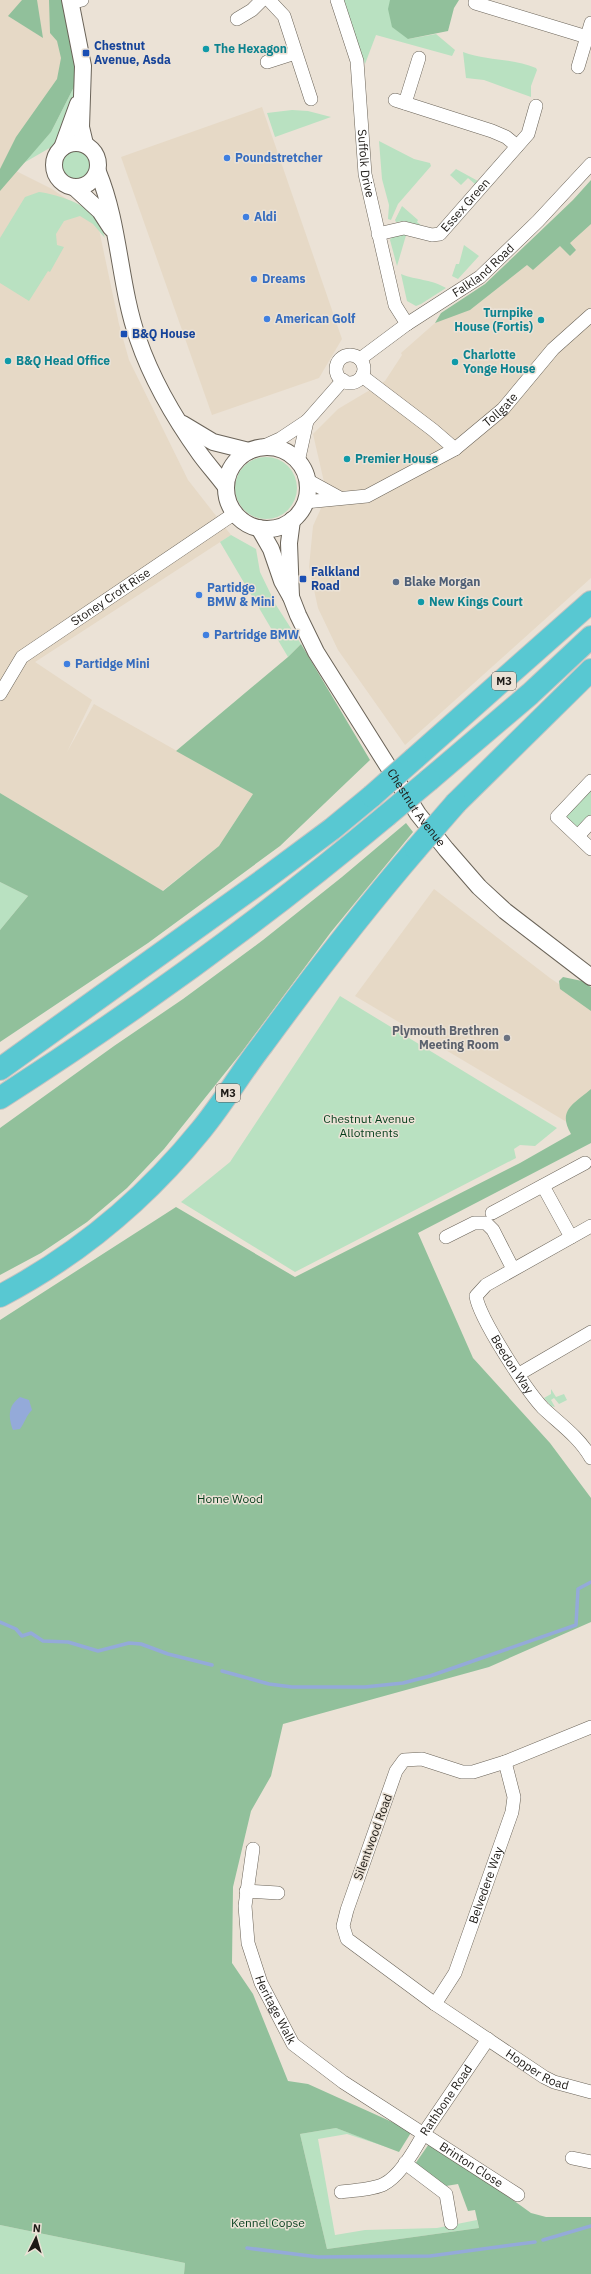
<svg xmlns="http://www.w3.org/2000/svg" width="591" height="2274" viewBox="0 0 591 2274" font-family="'IBM Plex Sans',sans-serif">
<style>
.built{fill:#e6d9c6}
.green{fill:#b9e1c1}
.forest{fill:#91c09b}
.water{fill:#94aad9}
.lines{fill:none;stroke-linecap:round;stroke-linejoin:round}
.stream{stroke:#94aad9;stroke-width:3.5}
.minor-casing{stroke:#6a6358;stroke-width:14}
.tertiary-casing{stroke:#6a6358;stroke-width:18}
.motorway-casing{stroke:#c4c3c2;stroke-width:24}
.minor{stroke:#fff;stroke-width:13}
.tertiary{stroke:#fff;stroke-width:16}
.motorway{stroke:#58c8d2;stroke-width:22}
.motorway-bridge-casing{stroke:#c4c3c2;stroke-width:24;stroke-linecap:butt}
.motorway-bridge{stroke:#58c8d2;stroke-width:22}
.culture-dot{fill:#0f9aa8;stroke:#ebe2d6;stroke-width:1.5}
.transit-dot{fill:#1a4fb4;stroke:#ebe2d6;stroke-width:1.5}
.shop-dot{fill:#3f7fe0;stroke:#ebe2d6;stroke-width:1.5}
.service-dot{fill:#5c6f8a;stroke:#ebe2d6;stroke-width:1.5}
.worship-dot{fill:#6b7280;stroke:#ebe2d6;stroke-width:1.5}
.labels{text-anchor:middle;stroke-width:3;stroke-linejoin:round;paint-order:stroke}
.shield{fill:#ebe2d6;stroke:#5b5650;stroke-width:1}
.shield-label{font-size:11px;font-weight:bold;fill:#1d1a16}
.transit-label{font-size:12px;font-weight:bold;fill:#164399;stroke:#ebe2d6;text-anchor:start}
.culture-label{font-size:12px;font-weight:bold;fill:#0d838f;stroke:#ebe2d6;text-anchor:start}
.shop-label{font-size:12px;font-weight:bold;fill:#366cbe;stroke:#ebe2d6;text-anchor:start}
.street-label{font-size:12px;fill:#1d1a16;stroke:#ebe2d6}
.service-label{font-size:12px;font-weight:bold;fill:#4e5e75;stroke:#ebe2d6;text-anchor:start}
.worship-label{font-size:12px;font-weight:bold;fill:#5b616d;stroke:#ebe2d6;text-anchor:end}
.park-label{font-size:12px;fill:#043d1b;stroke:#ebe2d6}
</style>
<rect width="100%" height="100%" fill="#ebe2d6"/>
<g class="built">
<path d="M 0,0 L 52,0 L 64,56 L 56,86 L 0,176 Z"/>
<path d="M 262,107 L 342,339 L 319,378 L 212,415 L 121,157 Z"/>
<path d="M 10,168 L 52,189 L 97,220 L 119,324 L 129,360 L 188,480 L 231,535 L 35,662 L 92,700 L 67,752 L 94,704 L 253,794 L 219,846 L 162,891 L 0,793 L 0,185 Z"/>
<path d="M 591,182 L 591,578 L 405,745 L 338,650 L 318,608 L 309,567 L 313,526 L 327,495 L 313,434 L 338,409 L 385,381 L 402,355 L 401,353 L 435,323 L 485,287 Z"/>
<path d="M 434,889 L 550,978 L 591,1006 L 591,1089 L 570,1124 L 355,996 Z"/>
</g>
<g class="green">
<path d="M 343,0 L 408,0 L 408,39 L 436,34 L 455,50 L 452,56 L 376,35 L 365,64 Z"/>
<path d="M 463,52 C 487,61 512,58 536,68 L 537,70 L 531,86 L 531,97 L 484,80 L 466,78 Z"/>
<path d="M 77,81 L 73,104 L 53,146 L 22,164 L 51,132 Z"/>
<path d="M 292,110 L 308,111 L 331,117 L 275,137 L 267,113 Z"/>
<path d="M 379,141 L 414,159 L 430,163 L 431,166 L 398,204 L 391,220 L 388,219 L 389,205 L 382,179 Z"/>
<circle cx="77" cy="165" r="16"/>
<path d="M 456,169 L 478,181 L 475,184 L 468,178 L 461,185 L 450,175 Z"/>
<path d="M 39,192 C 59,195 85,203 98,220 C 102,225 103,233 105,238 L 93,224 L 80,216 L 64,221 L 56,234 L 57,245 L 64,247 L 50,272 L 48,271 L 29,301 L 0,283 L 0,238 L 25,197 Z"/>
<path d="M 402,206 L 418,220 L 417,222 L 422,226 L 404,221 L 396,222 L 395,220 Z"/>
<path d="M 407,232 L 397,266 L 390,240 L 392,236 Z"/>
<path d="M 464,245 L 479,256 L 458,279 L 452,276 L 456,264 L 459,264 Z"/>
<path d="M 401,274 C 418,281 428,278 446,288 L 421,304 L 416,306 L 407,301 Z"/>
<circle cx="266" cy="488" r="31"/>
<path d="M 231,535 L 256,549 L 260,572 L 276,605 L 301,644 L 288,657 L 220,542 Z"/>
<path d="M 591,786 L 591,815 L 580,826 L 577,827 L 567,820 L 567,813 Z"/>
<path d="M 0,882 L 28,896 L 0,930 Z"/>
<path d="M 340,996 L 557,1128 L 535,1146 L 520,1145 L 514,1149 L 516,1158 L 295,1272 L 181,1202 L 230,1162 Z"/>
<path d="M 551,1389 L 556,1397 L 564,1394 L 567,1400 L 559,1404 L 554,1398 L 551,1400 L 555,1407 L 551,1406 L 544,1398 L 551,1394 Z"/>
<path d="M 336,2128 L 393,2149 L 347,2134 L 318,2139 L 335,2235 L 365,2230 L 437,2228 L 477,2220 L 479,2228 L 327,2249 L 300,2134 Z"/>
<path d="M 0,2225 L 185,2263 L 184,2274 L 0,2274 Z"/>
</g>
<g class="forest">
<path d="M 22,0 L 37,0 L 43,38 L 8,16 Z"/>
<path d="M 49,0 L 66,0 L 77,81 L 51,132 L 0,191 L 0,169 L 16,137 L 57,79 L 61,58 L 57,41 L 50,33 Z"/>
<path d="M 390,0 L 459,0 L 454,8 L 448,31 L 408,39 L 392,27 L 388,9 Z"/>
<path d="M 591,180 L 591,224 L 570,243 L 576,250 L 570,256 L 560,246 L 533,270 L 527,265 L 470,310 L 435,323 L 441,313 L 485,284 L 573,200 Z"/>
<path d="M 301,644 L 370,760 L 280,846 L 148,943 L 0,1042 L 0,930 L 28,896 L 0,882 L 0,793 L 163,891 L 219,846 L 253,794 L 176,751 L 288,657 Z"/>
<path d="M 406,823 L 413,832 L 331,932 L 241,1053 L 164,1149 L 127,1188 L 87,1222 L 41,1253 L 0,1275 L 0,1128 L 114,1046 L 183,999 L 263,940 L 342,877 Z"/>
<path d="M 563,977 L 582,981 L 591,987 L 591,1011 L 560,989 L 559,981 Z"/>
<path d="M 591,1089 L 591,1143 L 418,1233 L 473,1358 L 550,1443 L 591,1498 L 591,1622 L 489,1667 L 283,1724 L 271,1776 L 251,1811 L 233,1887 L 232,1963 L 253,1994 L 288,2081 L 308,2084 L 412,2131 L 399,2152 L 336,2128 L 300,2134 L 327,2249 L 479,2228 L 475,2210 L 468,2211 L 458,2184 L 446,2186 L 415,2164 L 431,2141 L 531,2213 L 546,2217 L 591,2217 L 591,2274 L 184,2274 L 185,2263 L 0,2225 L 0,1320 L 176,1207 L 295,1277 L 520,1163 L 571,1134 C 557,1110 574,1104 591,1089 Z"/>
</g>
<path class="water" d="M 20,1397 L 29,1400 L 32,1410 C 26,1416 25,1422 20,1429 L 13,1430 C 8,1416 8,1406 20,1397 Z"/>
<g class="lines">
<g class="stream">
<path d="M 0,1622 L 16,1629 L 22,1636 L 31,1633 L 43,1641 L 68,1642 L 98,1651 L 129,1643 L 141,1644 L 168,1654 L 212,1665"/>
<path d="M 222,1671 L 269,1684 L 292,1687 L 365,1687 L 403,1683 L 430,1676 L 576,1625 L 578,1589 L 591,1582"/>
<path d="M 543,2240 L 591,2226"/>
<path d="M 247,2248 L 318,2257 L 430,2256 L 535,2242"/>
</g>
<defs>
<g id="minor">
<path d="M 269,0 L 284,16 L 311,99"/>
<path id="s1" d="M 337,0 L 357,61 L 365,174 L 395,305 L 407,324"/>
<path d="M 70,3 L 82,0"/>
<path d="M 475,3 L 587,37"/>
<path d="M 237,19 L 252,10 L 262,0"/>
<path d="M 267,62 L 295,53"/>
<path d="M 578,67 L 591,23"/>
<path d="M 395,100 L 492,131 L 506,137 L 517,146"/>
<path d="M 405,103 L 419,58"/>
<path id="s2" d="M 378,234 L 404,228 L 432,235 L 440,234 L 528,134 L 536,106"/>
<circle cx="350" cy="369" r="14"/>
<path id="s3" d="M 360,359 L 407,324 L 480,277 L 538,221 L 591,164"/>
<path d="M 362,376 L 433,430 L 455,449"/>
<path d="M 260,448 L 280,439 L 307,421 L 343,380"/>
<path d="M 298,462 L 307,421"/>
<path d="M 307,480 L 338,497"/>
<path id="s4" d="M 305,502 L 367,496 L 455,449 L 503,409 L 553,349 L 591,315"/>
<path id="s5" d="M 0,694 L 22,657 L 235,513"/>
<path d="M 591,781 L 557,817 L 591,849"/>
<path d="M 578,836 L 591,822"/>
<path d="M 543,1186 L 571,1237"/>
<path d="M 492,1213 L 585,1163"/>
<path id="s6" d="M 591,1226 L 486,1285 L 476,1296 C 479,1318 527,1391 543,1408 C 560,1424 579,1437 591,1458"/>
<path d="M 446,1237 L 474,1223 L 486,1223 L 493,1230 L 513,1269"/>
<path d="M 519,1374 L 591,1332"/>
<path id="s7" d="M 591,1727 L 505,1762 L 473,1772 L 462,1772 L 422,1759 L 404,1760 L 396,1771 L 347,1910 L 343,1926 L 347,1939 L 435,2004 L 544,2077 L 554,2082 L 591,2092"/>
<path id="s8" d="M 253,1849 L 245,1906 L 248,1943 L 261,1983 L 293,2044 L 343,2082 L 518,2195"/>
<path d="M 246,1891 L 278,1893"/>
<path id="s9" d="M 435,2004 L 455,1973 L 512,1812 L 514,1797 L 505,1762"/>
<path d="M 572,2158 L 591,2162"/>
<path d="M 405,2163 L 446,2194 L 451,2223"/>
<path id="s10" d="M 341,2192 C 354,2190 373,2190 384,2184 C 400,2176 416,2148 424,2133 L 488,2039"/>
</g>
<g id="tertiary">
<path d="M 70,0 L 83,66 L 81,127 L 85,144"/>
<circle cx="76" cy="165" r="22"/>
<path d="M 62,148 L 78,104"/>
<path d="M 98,172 C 120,225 119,285 138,339 C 152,380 175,419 200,454 C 208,465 218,476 226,487"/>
<path d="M 74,187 L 100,211 L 111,228"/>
<path d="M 183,424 L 213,442 L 249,451"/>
<circle cx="267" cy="488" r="41"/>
<path id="s11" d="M 259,528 L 271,549 L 282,581 L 291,597 L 298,615 L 316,652 L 418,814 L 446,849 L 479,887 L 505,911 L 591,977"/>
<path d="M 291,597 L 289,543 L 292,520"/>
</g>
<g id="motorway">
<path d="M 415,758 L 591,602"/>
<path d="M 429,780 L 530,694 L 591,637"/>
<path d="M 456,803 L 591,670"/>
<path d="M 0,1069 L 266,878 L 332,829 L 372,796"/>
<path d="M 0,1098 C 134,1012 264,918 386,816"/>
<path d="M 0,1296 C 78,1255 146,1198 201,1130 C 224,1102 241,1072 263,1044 C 312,977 362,912 416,849"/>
</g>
</defs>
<use href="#minor" class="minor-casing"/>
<use href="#tertiary" class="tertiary-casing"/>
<use href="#motorway" class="motorway-casing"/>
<use href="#minor" class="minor"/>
<use href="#tertiary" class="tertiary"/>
<use href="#motorway" class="motorway"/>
<defs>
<g id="motorway-bridge">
<path d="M 372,796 L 415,758"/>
<path d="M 386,816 L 429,780"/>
<path d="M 416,849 L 456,803"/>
</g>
</defs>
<use href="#motorway-bridge" class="motorway-bridge-casing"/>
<use href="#motorway-bridge" class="motorway-bridge"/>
</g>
<g class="culture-dot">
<circle cx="206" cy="49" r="4"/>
<circle cx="541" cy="320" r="4"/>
<circle cx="8" cy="361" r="4"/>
<circle cx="455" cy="362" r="4"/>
<circle cx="347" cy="459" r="4"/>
<circle cx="421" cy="602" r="4"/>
</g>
<g class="transit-dot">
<rect x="82" y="49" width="8" height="8" rx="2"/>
<rect x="120" y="330" width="8" height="8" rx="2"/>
<rect x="299" y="575" width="8" height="8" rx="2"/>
</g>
<g class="shop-dot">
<circle cx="227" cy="158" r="4"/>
<circle cx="246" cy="217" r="4"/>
<circle cx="254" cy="279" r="4"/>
<circle cx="267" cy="319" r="4"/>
<circle cx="199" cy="595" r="4"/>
<circle cx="206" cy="635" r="4"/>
<circle cx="67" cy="664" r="4"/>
</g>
<circle class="service-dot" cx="396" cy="582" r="4"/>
<circle class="worship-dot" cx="507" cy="1038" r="4"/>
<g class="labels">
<g class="shield">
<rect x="492" y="672" width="24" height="18" rx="3"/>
<rect x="216" y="1084" width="24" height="18" rx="3"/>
</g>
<g class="shield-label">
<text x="504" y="685">M3</text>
<text x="228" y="1097">M3</text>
</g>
<g class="transit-label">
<text x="94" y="50">Chestnut<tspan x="94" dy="14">Avenue, Asda</tspan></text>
<text x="132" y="338">B&amp;Q House</text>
<text x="311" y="576">Falkland<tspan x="311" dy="14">Road</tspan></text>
</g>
<g class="culture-label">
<text x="214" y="53">The Hexagon</text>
<text x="533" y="317" text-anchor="end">Turnpike<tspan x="533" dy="14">House (Fortis)</tspan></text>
<text x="463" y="359">Charlotte<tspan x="463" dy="14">Yonge House</tspan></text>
<text x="16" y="365">B&amp;Q Head Office</text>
<text x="355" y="463">Premier House</text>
<text x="429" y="606">New Kings Court</text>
</g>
<g class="shop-label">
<text x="235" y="162">Poundstretcher</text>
<text x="254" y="221">Aldi</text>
<text x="262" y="283">Dreams</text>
<text x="275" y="323">American Golf</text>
<text x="207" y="592">Partidge<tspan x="207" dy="14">BMW &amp; Mini</tspan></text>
<text x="214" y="639">Partridge BMW</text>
<text x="75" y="668">Partidge Mini</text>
</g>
<g class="street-label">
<text dy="4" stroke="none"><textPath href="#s1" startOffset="167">Suffolk Drive</textPath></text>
<text dy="4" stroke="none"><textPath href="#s2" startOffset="102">Essex Green</textPath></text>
<text dy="4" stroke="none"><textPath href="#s3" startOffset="152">Falkland Road</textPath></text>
<text dy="4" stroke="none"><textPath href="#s4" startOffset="222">Tollgate</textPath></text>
<text dy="4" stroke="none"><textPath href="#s5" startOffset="150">Stoney Croft Rise</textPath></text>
<text dy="4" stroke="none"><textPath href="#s11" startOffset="322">Chestnut Avenue</textPath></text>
<text dy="4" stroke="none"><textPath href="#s6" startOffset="213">Beedon Way</textPath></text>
<text transform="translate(373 1837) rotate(-70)" y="4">Silentwood Road</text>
<text dy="4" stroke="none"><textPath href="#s9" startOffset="130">Belvedere Way</textPath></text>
<text dy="4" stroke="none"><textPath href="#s8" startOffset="167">Heritage Walk</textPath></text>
<text dy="4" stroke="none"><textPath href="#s7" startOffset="620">Hopper Road</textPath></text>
<text dy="4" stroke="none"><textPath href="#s10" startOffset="149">Rathbone Road</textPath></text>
<text dy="4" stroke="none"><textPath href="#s8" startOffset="421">Brinton Close</textPath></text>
</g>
<g class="service-label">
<text x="404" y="586">Blake Morgan</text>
</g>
<g class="worship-label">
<text x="499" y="1035">Plymouth Brethren<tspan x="499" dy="14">Meeting Room</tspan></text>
</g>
<g class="park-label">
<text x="369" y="1123">Chestnut Avenue<tspan x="369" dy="14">Allotments</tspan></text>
<text x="230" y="1503">Home Wood</text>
<text x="268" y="2227">Kennel Copse</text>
</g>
</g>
<g transform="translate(36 2238) rotate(5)" stroke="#ebe2d6" stroke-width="3" paint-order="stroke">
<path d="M0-3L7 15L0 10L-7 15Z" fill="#1d1a16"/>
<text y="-6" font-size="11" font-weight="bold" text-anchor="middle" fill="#1d1a16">N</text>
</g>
</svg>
